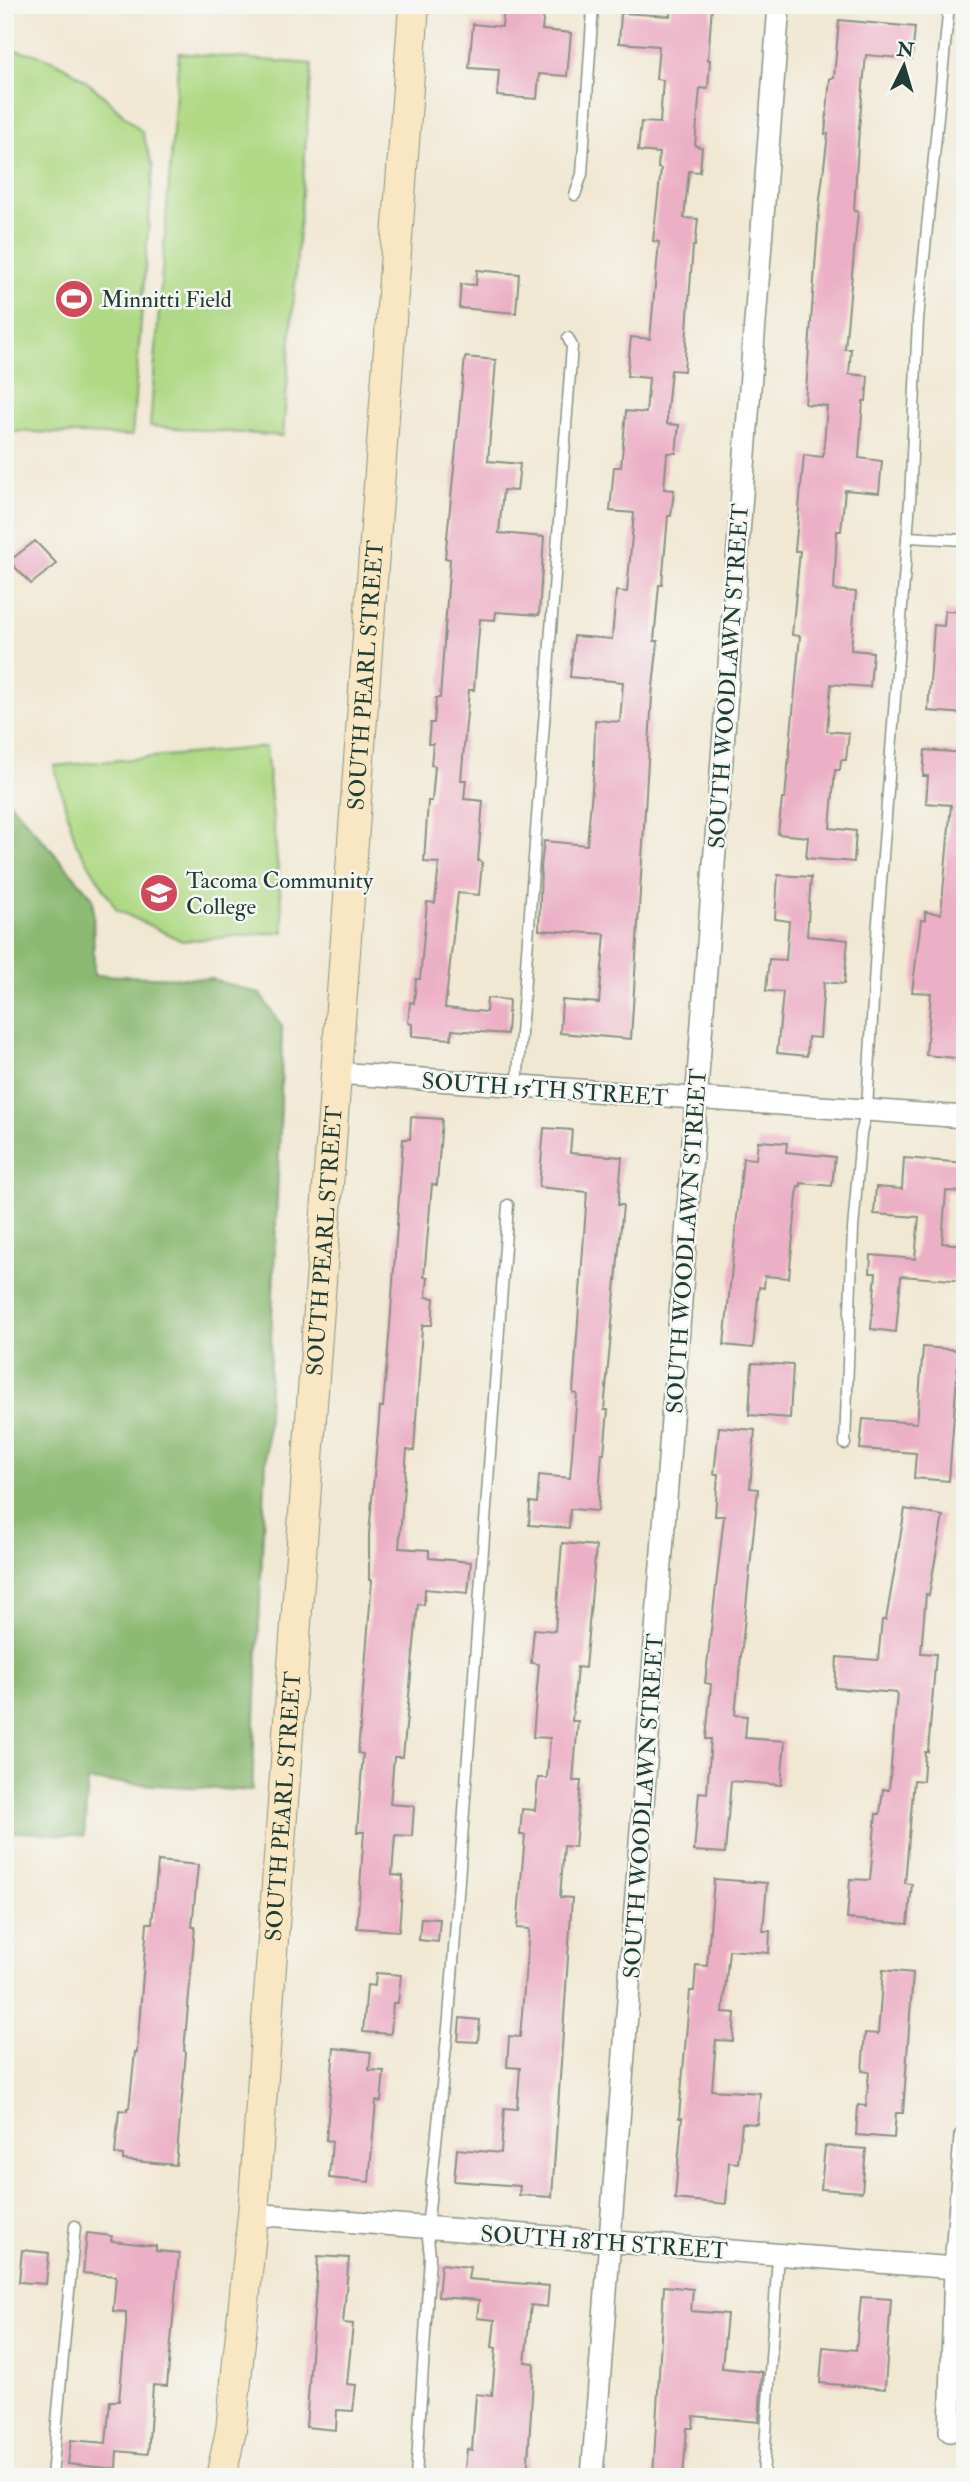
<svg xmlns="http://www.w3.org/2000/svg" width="970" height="2482" viewBox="0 0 970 2482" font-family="'IM FELL Double Pica',serif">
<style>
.green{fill:#afd984;stroke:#678b5c;stroke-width:2}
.forest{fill:#8bb972;stroke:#557b53;stroke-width:2}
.building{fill:#ecb0c6}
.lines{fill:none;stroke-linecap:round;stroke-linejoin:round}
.lane-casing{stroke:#889284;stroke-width:13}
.street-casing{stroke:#889284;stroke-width:24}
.secondary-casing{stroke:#889284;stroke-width:32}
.lane{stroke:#fff;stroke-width:10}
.street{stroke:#fff;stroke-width:21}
.secondary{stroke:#f9e7c3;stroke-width:30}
.labels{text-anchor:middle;stroke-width:5;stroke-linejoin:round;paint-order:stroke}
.poi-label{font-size:23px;fill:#1f3d34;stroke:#f6f6f2;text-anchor:start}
.street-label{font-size:23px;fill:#1f3d34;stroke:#f6f6f2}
</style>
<rect width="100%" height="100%" fill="#f6f6f2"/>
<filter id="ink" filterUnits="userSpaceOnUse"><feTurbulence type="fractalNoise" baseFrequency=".0143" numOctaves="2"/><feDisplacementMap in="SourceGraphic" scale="14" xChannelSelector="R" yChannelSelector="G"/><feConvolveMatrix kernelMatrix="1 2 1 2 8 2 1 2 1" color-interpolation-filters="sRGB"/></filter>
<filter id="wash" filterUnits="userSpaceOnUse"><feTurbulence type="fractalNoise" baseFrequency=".00686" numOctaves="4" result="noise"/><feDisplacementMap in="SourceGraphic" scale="28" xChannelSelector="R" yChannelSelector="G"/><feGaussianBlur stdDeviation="1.57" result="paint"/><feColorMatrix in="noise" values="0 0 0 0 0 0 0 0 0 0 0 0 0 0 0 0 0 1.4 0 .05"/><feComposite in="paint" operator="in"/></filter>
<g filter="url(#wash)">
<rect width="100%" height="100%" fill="#f1e8d3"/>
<g class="green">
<path d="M 5,50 C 66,51 100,94 142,132 L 153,167 L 132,436 L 5,431 Z"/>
<path d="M 179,53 L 312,64 L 283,436 L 150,426 Z"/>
<path d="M 266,747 L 284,932 L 182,941 L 117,910 L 76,843 L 54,766 Z"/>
</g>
<path class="forest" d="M 5,797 L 93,898 L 94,975 L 212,979 L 260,994 L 282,1026 L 281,1104 L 252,1791 L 88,1781 L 84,1836 L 5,1831 Z"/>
<g id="blocks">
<g class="building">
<path d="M 504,5 L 545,5 L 542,30 L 571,33 L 567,76 L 539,74 L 537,99 L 497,96 L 499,70 L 469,68 L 473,24 L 502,27 Z"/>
<path d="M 671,5 L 712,5 L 708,60 L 710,60 L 708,89 L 700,88 L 695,146 L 702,147 L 700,172 L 689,171 L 684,218 L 698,219 L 695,246 L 693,246 L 684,371 L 671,370 L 667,411 L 667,424 L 679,425 L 676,453 L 667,453 L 664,489 L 674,490 L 671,516 L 668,516 L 662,585 L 659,585 L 654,641 L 658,641 L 652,696 L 631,1039 L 560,1033 L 562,1000 L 599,1003 L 605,934 L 539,930 L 541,867 L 544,841 L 587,845 L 594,767 L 595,720 L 620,722 L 623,682 L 570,677 L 574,636 L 612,639 L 616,591 L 627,592 L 634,513 L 610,511 L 614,467 L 621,467 L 626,411 L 646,413 L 649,378 L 627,376 L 631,337 L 650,339 L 659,242 L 653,241 L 661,169 L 658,168 L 659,153 L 638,151 L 641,122 L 660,123 L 663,80 L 656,79 L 659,46 L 619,43 L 621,13 L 670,16 Z"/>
<path d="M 839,20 L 915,27 L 912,59 L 866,55 L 859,128 L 854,211 L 858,211 L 845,349 L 851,349 L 849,374 L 868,376 L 866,401 L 863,401 L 859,458 L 882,461 L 879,493 L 845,490 L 841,531 L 837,531 L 834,590 L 856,592 L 851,650 L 873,652 L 870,687 L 831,684 L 827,731 L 849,733 L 846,760 L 841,760 L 840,770 L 835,770 L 830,828 L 856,831 L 854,862 L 806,858 L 808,837 L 778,834 L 782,799 L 785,799 L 800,636 L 792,635 L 800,551 L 795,551 L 804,455 L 823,457 L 827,406 L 805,404 L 820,199 L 828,134 L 825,134 L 830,78 L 834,78 Z"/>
<path d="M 477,270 L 519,274 L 516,313 L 459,308 L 461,284 L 476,285 Z"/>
<path d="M 465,357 L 496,360 L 488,461 L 520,464 L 517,491 L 503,490 L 499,533 L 544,537 L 539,615 L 496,612 L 495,620 L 480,619 L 474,690 L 469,690 L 461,780 L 466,780 L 464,799 L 483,801 L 478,861 L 482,862 L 479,895 L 458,893 L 445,1008 L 486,1012 L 487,998 L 509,1000 L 507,1034 L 452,1030 L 451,1039 L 412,1036 L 412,1024 L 408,1023 L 410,1002 L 414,1003 L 416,979 L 420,979 L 427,902 L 435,903 L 439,863 L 424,862 L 428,801 L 432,801 L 435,766 L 431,765 L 433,744 L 428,744 L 430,723 L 434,723 L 436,698 L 440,698 L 450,559 L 445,558 Z"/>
<path d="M 35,541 L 57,564 L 31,584 L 9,561 Z"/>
<path d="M 945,611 L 965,612 L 965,714 L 928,711 L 934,625 L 944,626 Z"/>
<path d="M 925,750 L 965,753 L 965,1059 L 926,1055 L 931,993 L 912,992 L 921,920 L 925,920 L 925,912 L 941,914 L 951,805 L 926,803 L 928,776 L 923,776 Z"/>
<path d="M 778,875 L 811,877 L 807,936 L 848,940 L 844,984 L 824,982 L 820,1038 L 808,1037 L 807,1056 L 777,1053 L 783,992 L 766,991 L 769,959 L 786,960 L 789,921 L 775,919 Z"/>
<path d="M 411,1117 L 442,1119 L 437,1185 L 432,1184 L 424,1277 L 428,1277 L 426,1297 L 434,1298 L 432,1325 L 423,1325 L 422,1328 L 414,1451 L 407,1450 L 399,1548 L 429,1550 L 429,1558 L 471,1562 L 468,1593 L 425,1589 L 424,1605 L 418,1604 L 403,1757 L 394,1757 L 390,1804 L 414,1806 L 412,1836 L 395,1835 L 392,1875 L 403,1876 L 399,1931 L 357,1928 L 364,1832 L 357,1832 L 363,1754 L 358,1753 L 372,1580 L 369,1580 L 369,1534 L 380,1407 L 383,1407 L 390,1326 L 403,1139 L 410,1139 Z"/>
<path d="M 544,1128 L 572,1130 L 570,1153 L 622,1157 L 618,1205 L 623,1205 L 604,1410 L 608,1410 L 604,1454 L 602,1453 L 598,1511 L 570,1509 L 569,1528 L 529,1525 L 530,1502 L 537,1503 L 539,1475 L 570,1478 L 577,1394 L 573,1393 L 587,1192 L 539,1187 Z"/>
<path d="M 758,1141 L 787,1143 L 786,1152 L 835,1157 L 832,1186 L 801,1183 L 801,1186 L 798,1186 L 789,1278 L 765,1276 L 764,1288 L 759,1287 L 753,1348 L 724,1345 L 743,1158 L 756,1159 Z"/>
<path d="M 904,1158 L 965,1163 L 965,1192 L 946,1191 L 942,1243 L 965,1245 L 965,1281 L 901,1276 L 896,1332 L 871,1329 L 876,1273 L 870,1273 L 871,1255 L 915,1259 L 919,1217 L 874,1214 L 876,1187 L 902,1189 Z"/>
<path d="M 923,1347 L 959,1350 L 949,1481 L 914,1478 L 916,1453 L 860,1449 L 863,1419 L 917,1423 Z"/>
<path d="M 752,1363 L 793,1365 L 790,1418 L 749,1415 Z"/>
<path d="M 719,1427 L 755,1430 L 750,1488 L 758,1489 L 735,1715 L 747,1716 L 745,1738 L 785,1741 L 781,1785 L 731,1781 L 725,1853 L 694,1851 L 699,1792 L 707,1793 L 711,1739 L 706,1739 L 711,1684 L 705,1683 L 724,1516 L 715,1516 L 718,1474 L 714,1474 Z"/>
<path d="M 905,1509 L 943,1516 L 929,1595 L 926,1594 L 921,1653 L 936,1654 L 928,1752 L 925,1752 L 923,1781 L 914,1780 L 905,1883 L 912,1884 L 908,1924 L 847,1919 L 850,1879 L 870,1880 L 876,1814 L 880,1814 L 883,1789 L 889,1790 L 897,1693 L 835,1688 L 837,1657 L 878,1660 L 882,1620 L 886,1620 Z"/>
<path d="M 562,1543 L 596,1546 L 585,1668 L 577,1667 L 572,1721 L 578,1721 L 573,1781 L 581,1781 L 575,1847 L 564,1846 L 560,1897 L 572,1898 L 552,2197 L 519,2195 L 520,2186 L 454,2181 L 457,2149 L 501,2153 L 504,2108 L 517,2109 L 520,2068 L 507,2067 L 509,2036 L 520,2037 L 529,1929 L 517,1928 L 525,1835 L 520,1835 L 522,1809 L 535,1810 L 538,1778 L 547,1778 L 550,1738 L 533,1737 L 539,1664 L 531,1663 L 534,1629 L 555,1631 Z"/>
<path d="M 158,1861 L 198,1865 L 192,1927 L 195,1927 L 184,2051 L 186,2052 L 176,2165 L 123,2160 L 123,2155 L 115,2154 L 119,2110 L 127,2111 L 127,2108 L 129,2108 L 135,2052 L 137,2052 L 147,1923 L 152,1923 Z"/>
<path d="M 714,1879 L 767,1883 L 763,1931 L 770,1931 L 769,1953 L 729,1950 L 723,2012 L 735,2013 L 733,2041 L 716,2040 L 712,2090 L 760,2093 L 757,2124 L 742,2123 L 738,2163 L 729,2162 L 726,2204 L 675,2199 L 682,2118 L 679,2118 L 680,2105 L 690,1991 L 694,1991 L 696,1965 L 707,1966 Z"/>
<path d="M 421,1918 L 440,1919 L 438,1942 L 419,1940 Z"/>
<path d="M 883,1970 L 913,1973 L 903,2113 L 896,2113 L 894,2138 L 856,2135 L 858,2105 L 866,2106 L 869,2072 L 862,2071 L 865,2033 L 878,2034 Z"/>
<path d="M 376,1973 L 401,1975 L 398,2003 L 393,2003 L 391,2034 L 363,2032 L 367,1985 L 375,1986 Z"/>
<path d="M 460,2018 L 480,2020 L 478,2042 L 458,2041 Z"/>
<path d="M 334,2048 L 371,2052 L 369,2070 L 384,2071 L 381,2102 L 376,2101 L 369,2182 L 329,2178 L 332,2141 L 326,2140 Z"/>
<path d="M 825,2146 L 866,2149 L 862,2192 L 821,2189 Z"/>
<path d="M 87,2233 L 112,2236 L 111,2241 L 156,2246 L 156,2251 L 179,2253 L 167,2386 L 153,2385 L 148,2454 L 117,2451 L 116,2469 L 68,2464 L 71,2440 L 106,2443 L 110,2401 L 119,2401 L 126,2325 L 126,2312 L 113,2311 L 116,2276 L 83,2273 Z"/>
<path d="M 22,2250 L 49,2253 L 46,2284 L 19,2282 Z"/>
<path d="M 318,2256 L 349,2258 L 343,2323 L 353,2324 L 347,2384 L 356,2385 L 353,2411 L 337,2410 L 336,2430 L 306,2427 Z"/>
<path d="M 441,2264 L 470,2267 L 468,2279 L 549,2286 L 547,2307 L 531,2305 L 525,2362 L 534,2363 L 527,2477 L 464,2477 L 467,2449 L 472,2450 L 476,2394 L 492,2396 L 496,2348 L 492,2347 L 495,2320 L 477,2318 L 479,2300 L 438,2297 Z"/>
<path d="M 664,2286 L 693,2289 L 691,2311 L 727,2314 L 722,2368 L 762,2372 L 759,2422 L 694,2416 L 693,2428 L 687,2428 L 683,2477 L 653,2477 Z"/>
<path d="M 861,2297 L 891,2299 L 885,2389 L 820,2383 L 823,2347 L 856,2350 Z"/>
</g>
</g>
</g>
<g filter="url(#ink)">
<use href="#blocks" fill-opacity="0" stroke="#889284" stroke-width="2"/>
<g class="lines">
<defs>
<g id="lane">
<path d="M 575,195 L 582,174 L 593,5"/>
<path d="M 907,537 L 965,540"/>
<path d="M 517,1087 L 572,346 L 568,338"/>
<path d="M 845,1444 L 853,1229 L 861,1134 L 867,1109 L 876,948 L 910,501 L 918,319 L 949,5"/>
<path d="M 52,2477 L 75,2226"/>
<path d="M 416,2477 L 430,2256 L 427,2229 L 449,2018 L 508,1205"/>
<path d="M 763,2477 L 778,2255"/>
</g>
<g id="street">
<path d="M 336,1073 L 965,1117"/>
<path d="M 253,2214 L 955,2268"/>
<path d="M 950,2431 L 955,2268 L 965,2137"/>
<path d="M 592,2477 L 779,5"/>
</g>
<g id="secondary">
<path id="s1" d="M 221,2477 L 231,2430 L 253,2214 L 414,5"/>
</g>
</defs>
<use href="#lane" class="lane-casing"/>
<use href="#street" class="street-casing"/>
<use href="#secondary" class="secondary-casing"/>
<use href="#lane" class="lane"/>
<use href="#street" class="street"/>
<use href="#secondary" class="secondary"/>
</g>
</g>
<defs>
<symbol id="stadium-disc" viewBox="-11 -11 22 22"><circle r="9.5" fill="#d1495b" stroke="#f6f6f2"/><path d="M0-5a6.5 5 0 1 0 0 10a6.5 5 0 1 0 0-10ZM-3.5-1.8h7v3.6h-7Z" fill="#fff"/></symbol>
<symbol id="university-disc" viewBox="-11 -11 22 22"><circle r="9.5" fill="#d1495b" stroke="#f6f6f2"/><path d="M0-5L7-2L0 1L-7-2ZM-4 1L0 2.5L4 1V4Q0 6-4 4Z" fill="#fff"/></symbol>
</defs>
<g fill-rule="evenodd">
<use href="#stadium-disc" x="52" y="277" width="44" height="44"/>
<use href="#university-disc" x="137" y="871" width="44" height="44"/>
</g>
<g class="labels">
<g class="poi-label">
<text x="101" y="307">Minnitti Field</text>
<text x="186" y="888">Tacoma Community<tspan x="186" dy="26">College</tspan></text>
</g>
<g class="street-label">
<text dy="8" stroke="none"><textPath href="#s1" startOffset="1808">SOUTH PEARL STREET</textPath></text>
<text transform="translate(728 676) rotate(-86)" y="8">SOUTH WOODLAWN STREET</text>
<text transform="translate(545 1089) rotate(4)" y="8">SOUTH 15TH STREET</text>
<text transform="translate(686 1241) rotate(-86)" y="8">SOUTH WOODLAWN STREET</text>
<text dy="8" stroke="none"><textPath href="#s1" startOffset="1241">SOUTH PEARL STREET</textPath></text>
<text transform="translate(643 1806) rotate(-86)" y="8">SOUTH WOODLAWN STREET</text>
<text dy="8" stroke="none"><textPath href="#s1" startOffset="674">SOUTH PEARL STREET</textPath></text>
<text transform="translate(604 2242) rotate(4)" y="8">SOUTH 18TH STREET</text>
</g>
</g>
<rect width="970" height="2482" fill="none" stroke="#f6f6f2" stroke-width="28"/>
<g transform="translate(904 66) rotate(5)" stroke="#f6f6f2" stroke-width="5" paint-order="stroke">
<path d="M0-5L12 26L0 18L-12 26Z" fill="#1f3d34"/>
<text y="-10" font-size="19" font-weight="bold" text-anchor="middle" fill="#1f3d34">N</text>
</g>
</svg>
